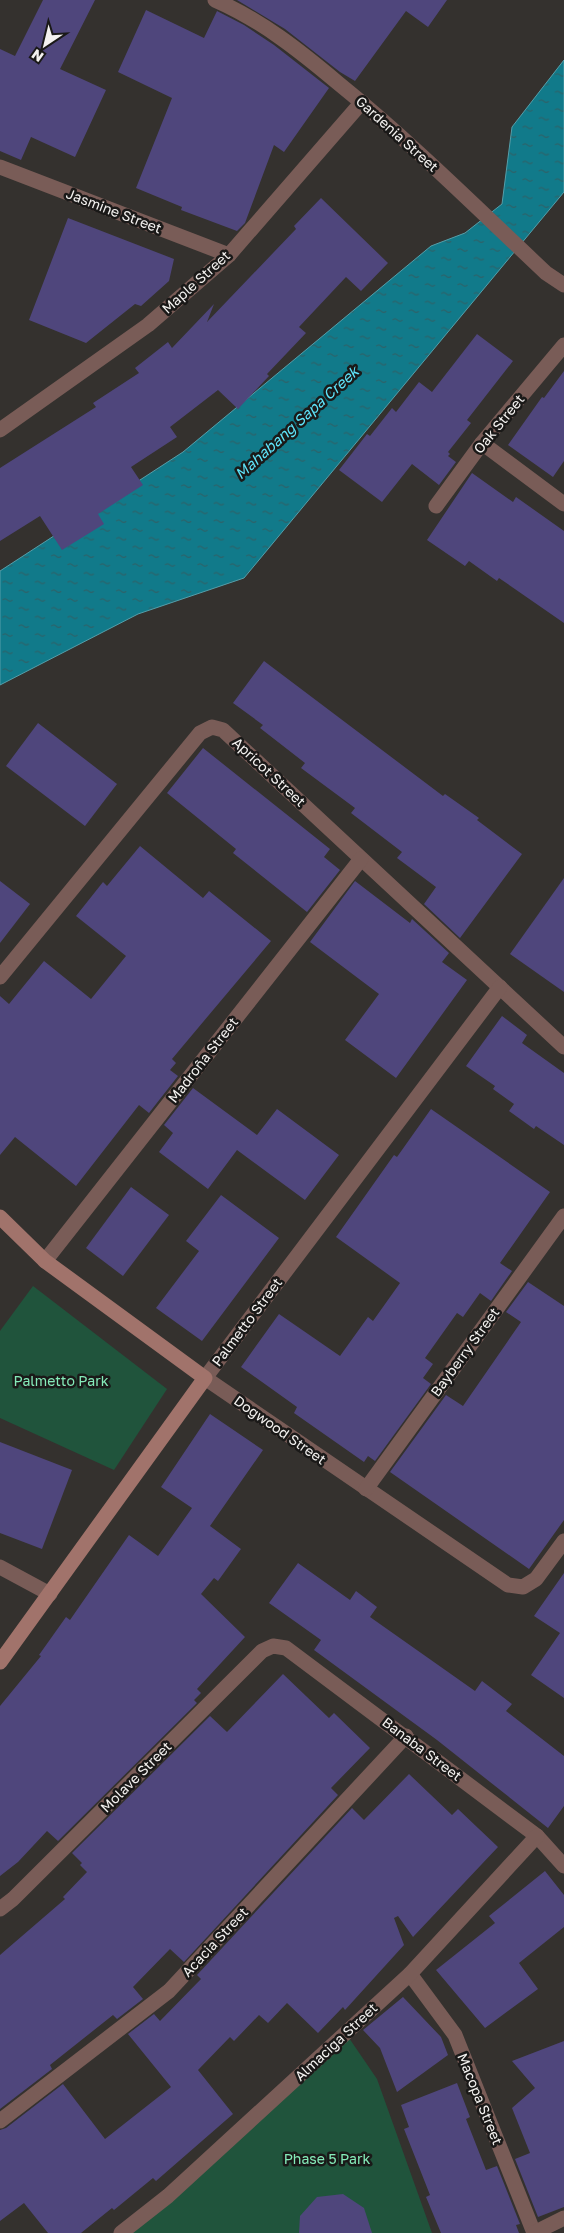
<svg xmlns="http://www.w3.org/2000/svg" width="564" height="2233" viewBox="0 0 564 2233" font-family="'Golos Text',sans-serif">
<style>
.park{fill:#20543c}
.water{fill:url(#water-ripples);stroke:#559ea9}
.building{fill:#4f467c}
.lines{fill:none;stroke-linecap:round;stroke-linejoin:round}
.street{stroke:#795c57;stroke-width:15}
.secondary{stroke:#a1736b;stroke-width:15}
.labels{text-anchor:middle;stroke-width:5;stroke-linejoin:round;paint-order:stroke}
.street-label{font-size:14px;fill:#f4f2f0;stroke:#1a1918}
.park-label{font-size:14px;fill:#85ebb9;stroke:#1a1918}
.water-label{font-size:15px;font-style:italic;fill:#5ee3f9;stroke:#1a1918}
</style>
<defs>
<pattern id="water-ripples" width="26" height="14" patternUnits="userSpaceOnUse" patternTransform="scale(1.25)"><rect width="26" height="14" fill="#117a8a"/><path d="M2 4q2-2 4 0t4 0M15 11q2-2 4 0t4 0" fill="none" stroke="#2d6269"/></pattern>
</defs>
<rect width="100%" height="100%" fill="#34312e"/>
<g class="park">
<path d="M 33,1286 L 167,1389 L 114,1470 L 0,1418 L 0,1331 Z"/>
<path d="M 349,2038 L 377,2079 L 432,2233 L 131,2233 L 184,2191 Z"/>
</g>
<path class="water" d="M 564,60 L 564,192 L 244,578 L 138,614 L 0,685 L 0,571 L 183,452 L 431,246 L 465,233 L 502,204 L 512,127 Z"/>
<g class="building">
<path d="M 43,0 L 95,0 L 60,69 L 106,90 L 75,157 L 31,137 L 21,160 L 0,151 L 0,49 L 15,56 Z"/>
<path d="M 237,0 L 447,0 L 428,27 L 406,11 L 355,81 L 340,72 L 285,29 Z"/>
<path d="M 146,10 L 204,38 L 217,11 L 244,25 L 274,45 L 329,88 L 284,152 L 274,145 L 245,223 L 237,231 L 181,210 L 182,207 L 136,188 L 172,98 L 118,72 Z"/>
<path d="M 321,198 L 388,263 L 361,291 L 346,277 L 299,327 L 306,333 L 267,374 L 269,376 L 238,409 L 218,390 L 170,427 L 177,437 L 131,467 L 143,485 L 98,514 L 104,524 L 62,550 L 40,516 L 0,541 L 0,468 L 96,407 L 93,403 L 139,373 L 135,368 L 168,342 L 172,348 L 214,304 L 207,322 L 296,229 L 294,226 Z"/>
<path d="M 68,218 L 174,259 L 169,281 L 141,306 L 135,304 L 86,343 L 29,320 Z"/>
<path d="M 477,334 L 513,361 L 467,420 L 471,423 L 448,452 L 450,454 L 448,456 L 456,462 L 439,485 L 412,464 L 382,502 L 339,470 L 367,434 L 370,436 L 392,408 L 396,412 L 419,382 L 432,392 Z"/>
<path d="M 564,371 L 564,461 L 553,477 L 508,445 L 542,397 L 544,398 Z"/>
<path d="M 472,473 L 513,502 L 516,497 L 564,531 L 564,623 L 499,578 L 497,581 L 469,561 L 465,566 L 427,540 Z"/>
<path d="M 264,661 L 443,796 L 445,794 L 479,818 L 477,820 L 522,854 L 460,938 L 424,904 L 436,887 L 397,858 L 402,852 L 351,813 L 355,808 L 301,768 L 305,763 L 260,728 L 263,725 L 233,703 Z"/>
<path d="M 38,723 L 117,784 L 85,826 L 6,766 Z"/>
<path d="M 203,748 L 330,849 L 324,857 L 340,870 L 307,912 L 233,853 L 236,849 L 167,793 Z"/>
<path d="M 140,846 L 203,898 L 209,891 L 271,941 L 172,1059 L 176,1063 L 170,1070 L 178,1076 L 149,1113 L 139,1105 L 76,1186 L 15,1137 L 0,1155 L 0,996 L 9,1004 L 44,961 L 91,999 L 126,956 L 76,916 L 103,882 L 107,886 Z"/>
<path d="M 564,878 L 564,992 L 510,954 Z"/>
<path d="M 0,881 L 30,904 L 0,943 Z"/>
<path d="M 355,881 L 410,923 L 412,919 L 449,953 L 442,962 L 467,980 L 396,1078 L 345,1040 L 379,994 L 310,942 Z"/>
<path d="M 502,1016 L 527,1035 L 522,1043 L 564,1073 L 564,1145 L 536,1126 L 534,1129 L 509,1111 L 514,1104 L 493,1089 L 495,1086 L 466,1066 Z"/>
<path d="M 193,1088 L 257,1135 L 277,1109 L 339,1155 L 305,1200 L 237,1150 L 208,1189 L 159,1152 L 173,1133 L 164,1125 Z"/>
<path d="M 431,1109 L 550,1192 L 500,1263 L 512,1271 L 491,1301 L 480,1293 L 463,1317 L 457,1313 L 425,1358 L 433,1364 L 423,1378 L 431,1384 L 375,1461 L 368,1456 L 364,1462 L 294,1413 L 297,1407 L 241,1367 L 279,1314 L 340,1356 L 368,1317 L 373,1321 L 400,1283 L 336,1237 L 394,1155 L 397,1157 Z"/>
<path d="M 131,1187 L 169,1215 L 123,1276 L 86,1248 Z"/>
<path d="M 221,1195 L 279,1238 L 202,1341 L 156,1308 L 199,1251 L 186,1241 Z"/>
<path d="M 528,1282 L 564,1306 L 564,1520 L 529,1569 L 390,1472 L 446,1395 L 463,1406 L 521,1322 L 506,1312 Z"/>
<path d="M 210,1414 L 263,1450 L 210,1526 L 241,1549 L 218,1581 L 214,1578 L 201,1594 L 245,1637 L 197,1689 L 201,1693 L 194,1700 L 197,1703 L 58,1841 L 47,1831 L 18,1862 L 0,1876 L 0,1706 L 41,1656 L 39,1655 L 66,1617 L 70,1620 L 129,1535 L 158,1556 L 192,1508 L 161,1487 Z"/>
<path d="M 0,1442 L 72,1470 L 42,1549 L 0,1533 Z"/>
<path d="M 298,1563 L 350,1600 L 356,1591 L 377,1607 L 370,1617 L 475,1691 L 482,1681 L 512,1704 L 506,1711 L 564,1756 L 564,1806 L 548,1828 L 437,1740 L 314,1650 L 321,1640 L 269,1603 Z"/>
<path d="M 564,1573 L 564,1698 L 531,1675 L 560,1633 L 534,1616 Z"/>
<path d="M 283,1674 L 329,1718 L 334,1713 L 370,1748 L 331,1788 L 338,1795 L 184,1962 L 170,1949 L 133,1987 L 143,1999 L 117,2019 L 113,2015 L 50,2065 L 52,2069 L 0,2109 L 0,1955 L 65,1899 L 63,1897 L 87,1872 L 80,1865 L 82,1863 L 72,1853 L 210,1716 L 227,1732 Z"/>
<path d="M 409,1774 L 452,1815 L 458,1809 L 498,1847 L 413,1937 L 398,1916 L 394,1918 L 404,1945 L 345,2010 L 343,2007 L 318,2033 L 287,2003 L 268,2023 L 259,2015 L 234,2041 L 230,2037 L 198,2070 L 233,2114 L 156,2181 L 153,2178 L 114,2210 L 112,2208 L 81,2233 L 48,2233 L 24,2203 L 0,2221 L 0,2130 L 6,2128 L 63,2084 L 105,2139 L 171,2087 L 128,2034 L 154,2014 L 160,2021 L 201,1979 L 197,1975 L 352,1808 L 364,1820 Z"/>
<path d="M 545,1871 L 564,1895 L 564,1927 L 519,1963 L 538,1989 L 485,2028 L 436,1970 L 495,1923 L 489,1916 Z"/>
<path d="M 403,1997 L 441,2037 L 448,2055 L 397,2092 L 380,2048 L 363,2030 Z"/>
<path d="M 564,2041 L 564,2207 L 538,2217 L 515,2159 L 530,2153 L 512,2108 L 535,2088 L 512,2061 Z"/>
<path d="M 457,2083 L 470,2117 L 466,2119 L 486,2170 L 497,2166 L 520,2224 L 516,2225 L 519,2233 L 441,2233 L 426,2197 L 430,2195 L 404,2129 L 409,2127 L 401,2105 Z"/>
<path d="M 343,2194 L 364,2208 L 372,2233 L 299,2233 L 300,2216 L 317,2197 Z"/>
</g>
<g class="lines">
<g class="street">
<path d="M 215,0 C 261,20 300,51 338,83 C 411,142 478,209 546,273 L 564,285"/>
<path d="M 0,167 L 229,255"/>
<path d="M 0,430 L 148,325 L 229,255 L 362,102"/>
<path d="M 482,443 L 564,504"/>
<path d="M 436,506 L 482,443 L 564,345"/>
<path d="M 0,977 L 200,733 L 212,727 L 223,730 L 564,1047"/>
<path d="M 500,987 L 205,1378 L 508,1585 L 523,1587 L 536,1579 L 564,1541"/>
<path d="M 45,1261 L 361,859"/>
<path d="M 366,1489 L 564,1216"/>
<path d="M 0,1567 L 50,1594"/>
<path d="M 0,1909 L 13,1899 L 262,1651 L 273,1646 L 286,1648 L 537,1836 L 564,1866"/>
<path d="M 410,1974 L 455,2035 L 534,2233"/>
<path d="M 0,2121 L 169,1991 L 406,1736"/>
<path d="M 121,2233 L 168,2196 L 410,1974 L 537,1836"/>
<path d="M 534,2233 L 564,2218"/>
</g>
<path class="secondary" d="M 0,1217 L 45,1261 L 205,1378 L 0,1662"/>
</g>
<g class="labels">
<g class="street-label">
<text transform="translate(397 134) rotate(42)" y="5">Gardenia Street</text>
<text transform="translate(114 211) rotate(21)" y="5">Jasmine Street</text>
<text transform="translate(196 282) rotate(-42)" y="5">Maple Street</text>
<text transform="translate(499 424) rotate(-51)" y="5">Oak Street</text>
<text transform="translate(269 772) rotate(43)" y="5">Apricot Street</text>
<text transform="translate(203 1060) rotate(-52)" y="5">Madroña Street</text>
<text transform="translate(247 1322) rotate(-53)" y="5">Palmetto Street</text>
<text transform="translate(465 1352) rotate(-54)" y="5">Bayberry Street</text>
<text transform="translate(280 1430) rotate(35)" y="5">Dogwood Street</text>
<text transform="translate(422 1749) rotate(37)" y="5">Banaba Street</text>
<text transform="translate(136 1777) rotate(-45)" y="5">Molave Street</text>
<text transform="translate(215 1942) rotate(-47)" y="5">Acacia Street</text>
<text transform="translate(336 2042) rotate(-43)" y="5">Almaciga Street</text>
<text transform="translate(480 2099) rotate(68)" y="5">Macopa Street</text>
</g>
<g class="park-label">
<text x="61" y="1386">Palmetto Park</text>
<text x="327" y="2164">Phase 5 Park</text>
</g>
<g class="water-label">
<text transform="translate(297 423) rotate(-42)" y="5">Mahabang Sapa Creek</text>
</g>
</g>
<g transform="translate(45 45) rotate(215)" stroke="#1a1918" stroke-width="4" paint-order="stroke">
<path d="M0-4L9 19L0 12L-9 19Z" fill="#f4f2f0"/>
<text y="-8" font-size="14" font-weight="bold" text-anchor="middle" fill="#f4f2f0">N</text>
</g>
</svg>
